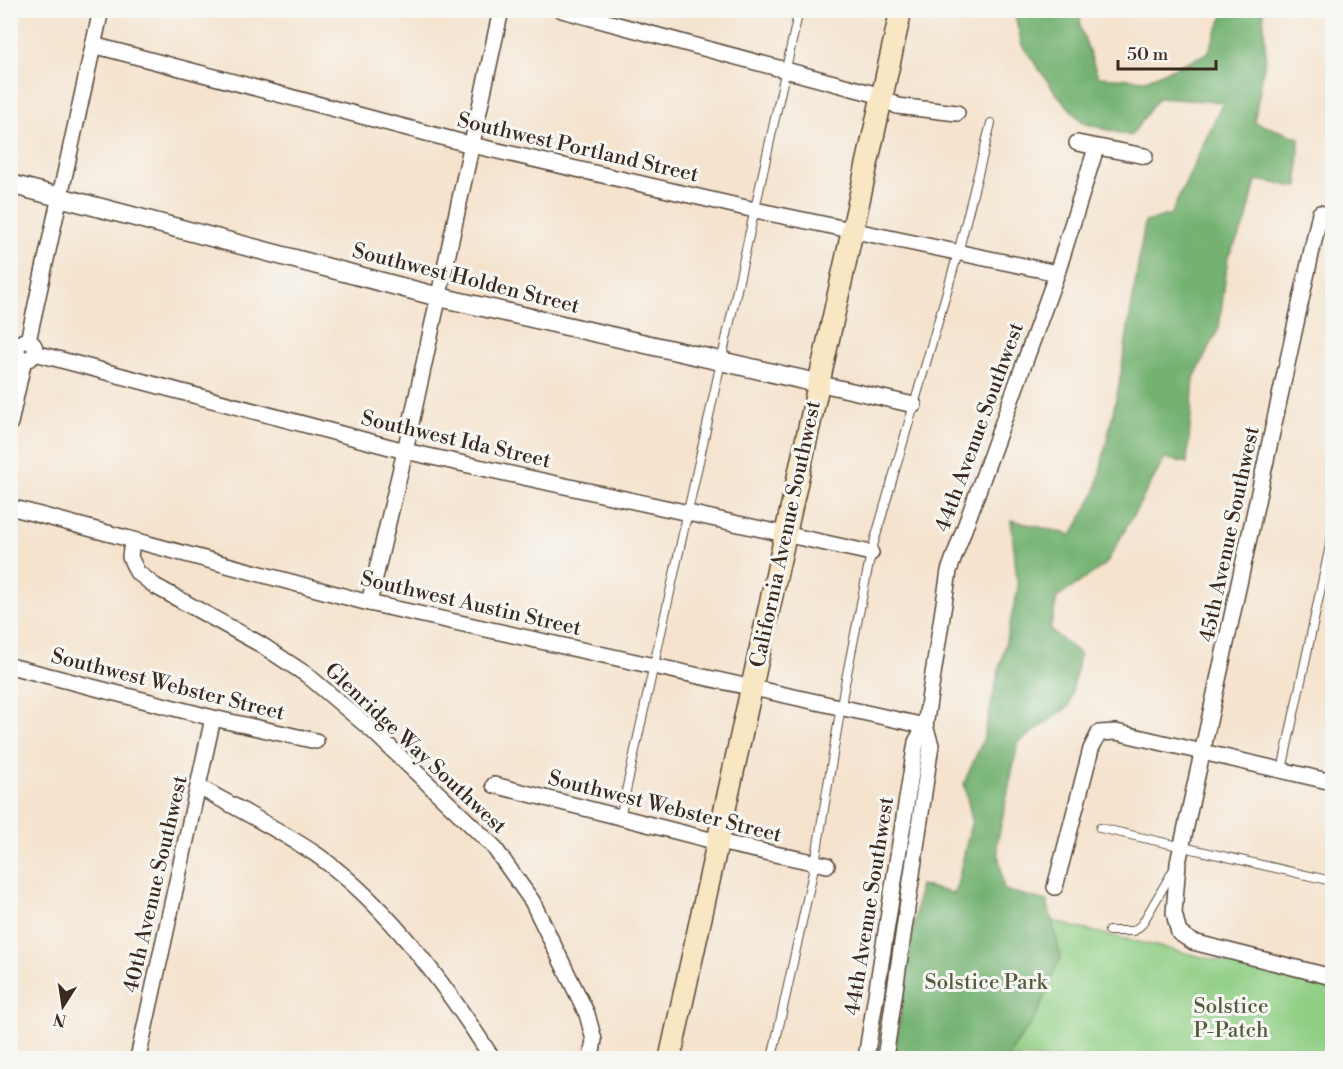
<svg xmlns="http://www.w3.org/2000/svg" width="1343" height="1069" viewBox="0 0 1343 1069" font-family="'Libre Bodoni',serif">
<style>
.green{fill:#90cf85;stroke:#667c52;stroke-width:1.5}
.forest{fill:#74b272;stroke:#586e48;stroke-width:1.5}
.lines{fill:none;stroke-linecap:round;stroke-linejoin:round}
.service-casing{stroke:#574638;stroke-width:10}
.minor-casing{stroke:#574638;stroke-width:18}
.tertiary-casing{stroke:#574638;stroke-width:21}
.secondary-casing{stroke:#574638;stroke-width:24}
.service{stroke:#fff;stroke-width:8}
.minor{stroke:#fff;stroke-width:15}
.tertiary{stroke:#fff;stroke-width:18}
.secondary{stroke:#f9e7c3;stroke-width:21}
.labels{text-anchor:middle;stroke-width:6;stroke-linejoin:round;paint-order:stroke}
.street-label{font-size:21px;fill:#3b2a1e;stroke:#f6f6f2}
.park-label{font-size:21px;fill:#545c3d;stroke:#f6f6f2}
</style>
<rect width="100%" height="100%" fill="#f6f6f2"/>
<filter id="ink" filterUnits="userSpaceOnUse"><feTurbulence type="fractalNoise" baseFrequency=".0167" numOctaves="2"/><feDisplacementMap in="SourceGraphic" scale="12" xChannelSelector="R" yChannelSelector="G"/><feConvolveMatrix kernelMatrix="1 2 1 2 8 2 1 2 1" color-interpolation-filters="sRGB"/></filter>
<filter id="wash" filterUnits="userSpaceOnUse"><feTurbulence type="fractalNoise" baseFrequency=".008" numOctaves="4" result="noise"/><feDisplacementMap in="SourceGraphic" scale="24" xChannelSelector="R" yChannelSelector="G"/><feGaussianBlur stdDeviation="1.35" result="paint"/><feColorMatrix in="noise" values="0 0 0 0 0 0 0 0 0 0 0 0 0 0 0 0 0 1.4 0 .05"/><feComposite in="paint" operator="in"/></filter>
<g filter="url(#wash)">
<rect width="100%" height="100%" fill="#f5e3ce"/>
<path class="green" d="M 920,885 L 1078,928 L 1332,987 L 1332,1058 L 894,1058 Z"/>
<path class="forest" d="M 1014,11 L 1081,11 L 1080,26 L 1098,77 L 1146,80 L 1208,53 L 1225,11 L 1263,11 L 1266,55 L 1254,122 L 1299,138 L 1298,187 L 1256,180 L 1246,222 L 1228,257 L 1219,328 L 1194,378 L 1187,463 L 1165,458 L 1106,564 L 1057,598 L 1050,630 L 1080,654 L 1069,706 L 1018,743 L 997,844 L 1004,890 L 1047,901 L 1061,958 C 1049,976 1047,996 1037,1014 C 1029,1030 1014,1041 1009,1058 L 894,1058 L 920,885 L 955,894 L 972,820 L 964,783 L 983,740 L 1018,589 L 1011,520 L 1072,535 L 1096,491 L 1119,385 L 1145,222 L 1171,214 L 1223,102 L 1158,98 L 1131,136 L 1083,123 L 1056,93 L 1022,45 Z"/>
</g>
<g filter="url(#ink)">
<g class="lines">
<defs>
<g id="service">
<path d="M 1282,770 L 1332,536"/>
<path d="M 620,818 L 799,10"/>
<path d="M 1100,828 L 1332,881"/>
<path d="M 1109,931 L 1134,931 L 1142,924 L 1174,869"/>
<path d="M 772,1058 L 815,863 L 843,694 L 871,553 L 958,253 L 991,123"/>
</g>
<g id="minor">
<path d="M 562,10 L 882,96 L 897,106 L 957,113"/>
<path d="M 93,45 L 472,145 L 755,210 L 1057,273"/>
<path d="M 1077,143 L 1145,156"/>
<path d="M 1320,213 L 1178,863 L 1174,913 L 1179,933 L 1193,942 L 1332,977"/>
<circle cx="26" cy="350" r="9"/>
<path d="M 28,341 L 101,10"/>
<path d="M 35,353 L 405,451 L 871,553"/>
<path d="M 817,383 L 914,405"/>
<path d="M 10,423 L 24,359"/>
<path d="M 10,507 L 369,603 L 925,726"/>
<path d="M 132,541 L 130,557 L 137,572 L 155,586 L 260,644 L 307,675 L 373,731 L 493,846 L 532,901 L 587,1014 L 594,1040 L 591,1058"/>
<path d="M 369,603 L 405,451 L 501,10"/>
<path d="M 10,666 L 213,718 L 316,741"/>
<path d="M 494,785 L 718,842 L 827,865"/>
<path d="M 199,787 C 238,809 280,830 317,855 C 387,904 447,987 492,1058"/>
<path d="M 1055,887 L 1091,749 L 1099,733 L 1116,732 L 1332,782"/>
<path d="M 138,1058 L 213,718"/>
<path d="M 866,1058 L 916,742 L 925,726 L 949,571 L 1057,273 L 1096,148"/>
<path d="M 885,1058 L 931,745 L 925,726"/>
</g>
<path id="tertiary" d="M 10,184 L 439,297 L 817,383"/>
<path id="secondary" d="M 670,1058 L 901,10"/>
</defs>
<use href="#service" class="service-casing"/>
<use href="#minor" class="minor-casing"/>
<use href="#tertiary" class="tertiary-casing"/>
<use href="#secondary" class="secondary-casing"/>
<use href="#service" class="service"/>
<use href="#minor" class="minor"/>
<use href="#tertiary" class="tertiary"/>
<use href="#secondary" class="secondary"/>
</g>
</g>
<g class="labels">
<g class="street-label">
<text transform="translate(578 147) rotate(13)" y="7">Southwest Portland Street</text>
<text transform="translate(466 278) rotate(14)" y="7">Southwest Holden Street</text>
<text transform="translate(979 427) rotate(-70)" y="7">44th Avenue Southwest</text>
<text transform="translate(456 439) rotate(13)" y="7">Southwest Ida Street</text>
<text transform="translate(785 534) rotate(-78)" y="7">California Avenue Southwest</text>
<text transform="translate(1229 534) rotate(-78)" y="7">45th Avenue Southwest</text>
<text transform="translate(471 603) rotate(13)" y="7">Southwest Austin Street</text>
<text transform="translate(168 684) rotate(14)" y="7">Southwest Webster Street</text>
<text transform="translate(416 748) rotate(43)" y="7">Glenridge Way Southwest</text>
<text transform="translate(665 806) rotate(14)" y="7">Southwest Webster Street</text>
<text transform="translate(155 884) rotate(-77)" y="7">40th Avenue Southwest</text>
<text transform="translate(869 906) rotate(-81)" y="7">44th Avenue Southwest</text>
</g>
<g class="park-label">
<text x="986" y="989">Solstice Park</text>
<text x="1231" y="1013">Solstice<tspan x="1231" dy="24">P-Patch</tspan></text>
</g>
</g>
<rect width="1343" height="1069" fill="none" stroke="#f6f6f2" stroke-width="36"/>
<g transform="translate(63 1006) rotate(192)" stroke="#f6f6f2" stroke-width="4.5" paint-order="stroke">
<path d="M0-4.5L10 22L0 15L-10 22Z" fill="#3b2a1e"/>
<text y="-9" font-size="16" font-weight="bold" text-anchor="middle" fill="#3b2a1e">N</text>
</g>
<path d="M1118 60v9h98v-9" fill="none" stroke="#3b2a1e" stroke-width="3"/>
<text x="1127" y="60" font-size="18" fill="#3b2a1e" stroke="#f6f6f2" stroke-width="4.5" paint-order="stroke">50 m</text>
</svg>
